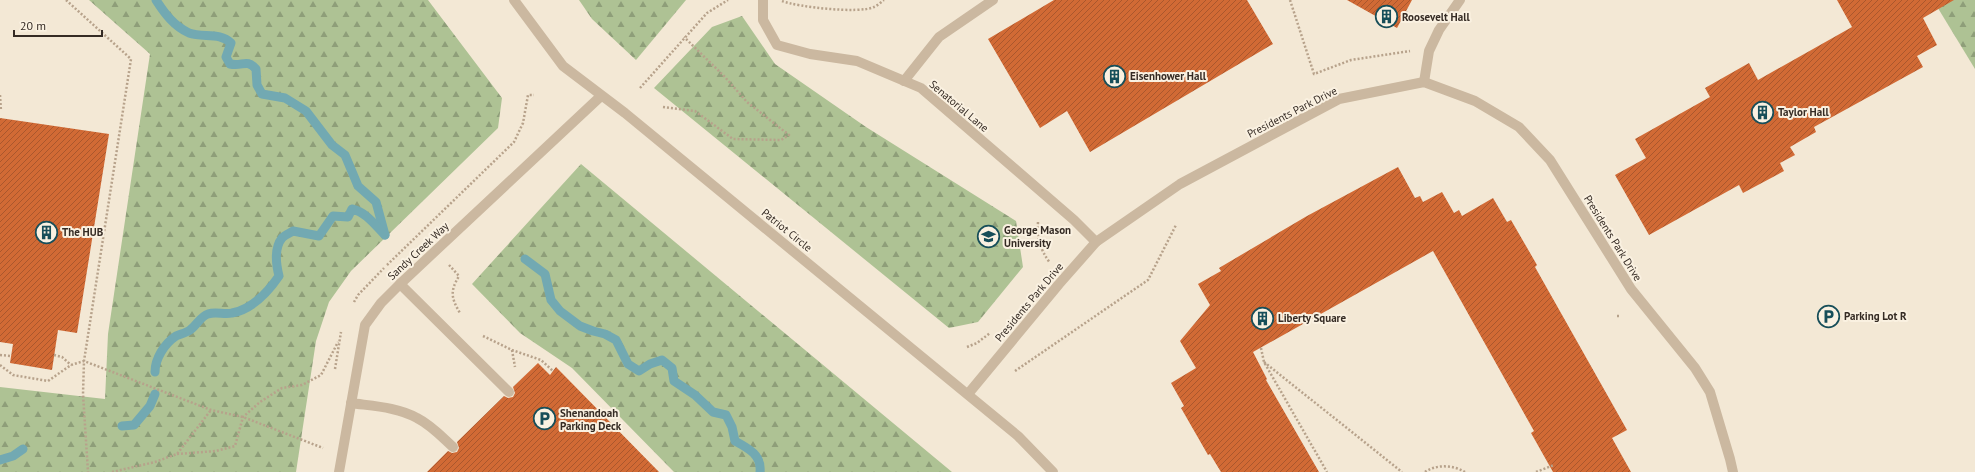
<svg xmlns="http://www.w3.org/2000/svg" width="1975" height="472" viewBox="0 0 1975 472" font-family="'PT Sans',sans-serif">
<style>
.forest{fill:url(#forest-firs)}
.lines{fill:none;stroke-linecap:round;stroke-linejoin:round}
.stream{stroke:#72a9b2;stroke-width:9}
.building{fill:url(#building-hatch)}
.path{stroke:#b7a28b;stroke-width:2.5;stroke-dasharray:2 2;stroke-linecap:butt}
.service{stroke:#cbb8a0;stroke-width:10}
.pedestrian{stroke:#cbb8a0;stroke-width:10}
.tertiary{stroke:#cbb8a0;stroke-width:10}
.labels{text-anchor:middle;stroke-width:4;stroke-linejoin:round;paint-order:stroke}
.poi-label{font-size:11px;font-weight:bold;fill:#352b24;stroke:#faf1e1;text-anchor:start}
.street-label{font-size:11px;fill:#352b24;stroke:#faf1e1}
</style>
<defs>
<pattern id="forest-firs" width="22" height="20" patternUnits="userSpaceOnUse"><rect width="22" height="20" fill="#aec294"/><path d="M5 1l3.5 6h-7zM16 11l3.5 6h-7z" fill="#8e9e79"/></pattern>
<pattern id="building-hatch" width="6" height="6" patternUnits="userSpaceOnUse"><rect width="6" height="6" fill="#d16a35"/><path d="M-1 1l2-2M0 6l6-6M5 7l2-2" fill="none" stroke="#aa572d"/></pattern>
</defs>
<rect width="100%" height="100%" fill="#f3e8d5"/>
<g class="forest">
<path d="M 89,0 L 428,0 L 502,98 L 498,128 L 351,271 L 329,302 L 316,341 L 296,472 L 0,472 L 0,387 L 105,399 L 108,334 L 150,54 Z"/>
<path d="M 579,0 L 686,0 L 636,60 L 592,19 Z"/>
<path d="M 1933,0 L 1975,0 L 1975,69 Z"/>
<path d="M 742,16 L 775,64 L 866,127 L 1016,221 L 1023,267 L 978,322 L 949,328 L 654,88 L 712,27 Z"/>
<path d="M 581,164 L 952,472 L 674,472 L 572,368 L 520,333 L 472,284 Z"/>
</g>
<g class="lines">
<g class="stream">
<path d="M 156,0 C 165,14 174,26 189,33 C 203,38 220,32 231,43 L 226,57 L 230,64 C 243,67 246,58 256,69 L 257,85 L 262,94 L 285,98 L 306,111 L 332,145 L 345,155 L 358,186 L 376,202 L 385,235"/>
<path d="M 525,259 L 545,274 L 551,300 L 560,311 L 580,326 L 593,331 L 605,334 L 616,340 L 628,364 L 639,371 L 650,364 L 662,360 L 672,368 L 674,381 L 695,395 L 713,412 L 726,415 L 732,427 L 735,441 C 748,448 762,455 760,472"/>
<path d="M 155,372 C 155,359 164,344 176,336 C 180,334 186,333 190,330 C 196,326 201,316 208,314 C 216,311 224,315 232,313 C 253,309 268,292 279,276 C 276,264 274,248 282,238 C 285,235 290,233 293,231 L 319,236 L 333,216 L 348,217 L 352,209 C 366,212 375,225 385,235"/>
<path d="M 122,426 L 134,425 L 150,406 L 155,394"/>
<path d="M 0,460 L 13,456 L 23,449"/>
</g>
</g>
<g class="building">
<path d="M 1054,0 L 1247,0 L 1273,44 L 1090,152 L 1067,111 L 1040,128 L 988,39 Z"/>
<path d="M 1347,0 L 1412,0 L 1397,28 Z"/>
<path d="M 1837,0 L 1954,0 L 1923,18 L 1937,45 L 1917,56 L 1923,67 L 1814,127 L 1816,132 L 1790,147 L 1795,155 L 1780,163 L 1784,171 L 1743,193 L 1739,185 L 1649,235 L 1615,175 L 1646,158 L 1635,139 L 1710,97 L 1705,88 L 1749,63 L 1758,80 L 1852,27 Z"/>
<path d="M 0,118 L 109,134 L 77,333 L 58,330 L 52,370 L 10,363 L 13,344 L 0,342 Z"/>
<path d="M 1398,167 L 1415,198 L 1420,196 L 1423,202 L 1442,192 L 1454,213 L 1459,210 L 1462,216 L 1493,198 L 1507,222 L 1511,220 L 1537,265 L 1535,267 L 1627,430 L 1612,438 L 1631,472 L 1553,472 L 1531,433 L 1534,431 L 1433,251 L 1253,352 L 1267,379 L 1266,380 L 1319,472 L 1221,472 L 1210,454 L 1208,455 L 1181,408 L 1184,406 L 1171,383 L 1196,368 L 1180,341 L 1210,305 L 1198,284 L 1221,271 L 1219,268 L 1307,216 Z"/>
<path d="M 538,363 L 550,375 L 556,367 L 659,472 L 427,472 L 448,451 L 452,453 L 457,452 L 459,448 L 457,442 L 504,396 L 508,398 L 513,397 L 515,393 L 513,387 Z"/>
</g>
<g class="lines">
<g class="path">
<path d="M 66,0 L 131,59 L 84,361 L 83,394 L 88,472"/>
<path d="M 1290,0 L 1314,74 L 1351,60 L 1410,51"/>
<path d="M 782,1 C 798,7 859,14 874,7 C 877,6 881,2 884,0"/>
<path d="M 1406,12 L 1421,21"/>
<path d="M 640,88 L 707,13 L 728,0"/>
<path d="M 0,95 L 1,111"/>
<path d="M 663,107 L 695,111 L 733,139 L 781,140 L 789,135 L 747,102 L 724,76 L 684,37"/>
<path d="M 1038,222 C 1037,239 1040,249 1050,263"/>
<path d="M 387,265 L 514,142 L 523,123 L 528,95 L 534,95"/>
<path d="M 449,265 L 459,276 C 450,291 451,298 460,313"/>
<path d="M 354,302 L 358,295 L 384,268"/>
<path d="M 1617,316 L 1621,316"/>
<path d="M 483,336 L 512,350 L 541,360 L 553,371"/>
<path d="M 967,347 L 977,343 L 990,333"/>
<path d="M 1261,348 L 1264,362 L 1327,472"/>
<path d="M 512,350 L 515,367"/>
<path d="M 0,355 L 11,356"/>
<path d="M 54,355 L 62,357 L 71,365"/>
<path d="M 1264,362 L 1402,472"/>
<path d="M 0,365 L 13,375 L 48,381 L 71,365 L 84,361 L 211,410 L 243,417 L 323,448"/>
<path d="M 335,369 L 341,332"/>
<path d="M 1015,371 L 1148,280 L 1176,225"/>
<path d="M 177,454 L 216,451 L 235,446 L 243,417 L 260,402 L 282,388 L 302,385 L 321,375 L 338,342"/>
<path d="M 112,472 L 155,462 L 177,454 L 211,410"/>
<path d="M 1425,472 C 1436,464 1454,465 1465,472"/>
<path d="M 1536,472 L 1554,465"/>
</g>
<g class="service">
<path d="M 763,0 L 763,20 L 777,45 L 810,54 L 857,61 L 921,88 L 1074,220 L 1096,242"/>
<path d="M 904,81 L 939,37 L 993,0"/>
<path d="M 400,284 L 509,392"/>
<path d="M 968,394 L 1059,284 L 1096,242 L 1180,184 L 1339,99 L 1424,82 L 1475,101 L 1519,127 L 1550,160 L 1631,289 L 1695,368 L 1710,392 L 1730,459 L 1733,472"/>
<path d="M 351,403 C 372,406 398,407 417,418 C 431,425 441,436 453,447"/>
<path d="M 339,472 L 365,325 L 381,303 L 400,284 L 601,96"/>
</g>
<path class="pedestrian" d="M 1424,82 L 1429,51 L 1439,30 L 1460,0"/>
<path class="tertiary" d="M 514,0 L 563,66 L 625,113 L 1018,436 L 1053,472"/>
</g>
<defs>
<symbol id="building-ring" viewBox="-11 -11 22 22"><circle r="9.5" fill="#faf1e1" stroke="#174e59" stroke-width="1.5"/><path d="M-4-6H4V6H1V3H-1V6H-4ZM-2.5-4.3h1.7v1.8h-1.7ZM.8-4.3h1.7v1.8H.8ZM-2.5-1h1.7V.8h-1.7ZM.8-1h1.7V.8H.8Z" fill="#174e59"/></symbol>
<symbol id="university-ring" viewBox="-11 -11 22 22"><circle r="9.5" fill="#faf1e1" stroke="#174e59" stroke-width="1.5"/><path d="M0-5L7-2L0 1L-7-2ZM-4 1L0 2.5L4 1V4Q0 6-4 4Z" fill="#174e59"/></symbol>
<symbol id="parking-ring" viewBox="-11 -11 22 22"><circle r="9.5" fill="#faf1e1" stroke="#174e59" stroke-width="1.5"/><path d="M-3.5-5.5H1a3.5 3.5 0 0 1 0 7H-1V5.5H-3.5ZM-1-3.4V-.6H.8a1.4 1.4 0 0 0 0-2.8Z" fill="#174e59"/></symbol>
</defs>
<g fill-rule="evenodd">
<use href="#building-ring" x="1374" y="4" width="25" height="25"/>
<use href="#building-ring" x="1102" y="64" width="25" height="25"/>
<use href="#building-ring" x="1750" y="100" width="25" height="25"/>
<use href="#building-ring" x="34" y="220" width="25" height="25"/>
<use href="#university-ring" x="976" y="224" width="25" height="25"/>
<use href="#parking-ring" x="1816" y="304" width="25" height="25"/>
<use href="#building-ring" x="1250" y="306" width="25" height="25"/>
<use href="#parking-ring" x="532" y="406" width="25" height="25"/>
</g>
<g class="labels">
<g class="poi-label">
<text x="1402" y="21">Roosevelt Hall</text>
<text x="1130" y="80">Eisenhower Hall</text>
<text x="1778" y="116">Taylor Hall</text>
<text x="1004" y="234">George Mason<tspan x="1004" dy="13">University</tspan></text>
<text x="62" y="236">The HUB</text>
<text x="1844" y="320">Parking Lot R</text>
<text x="1278" y="322">Liberty Square</text>
<text x="560" y="417">Shenandoah<tspan x="560" dy="13">Parking Deck</tspan></text>
</g>
<g class="street-label">
<text transform="translate(959 106) rotate(40)" y="4">Senatorial Lane</text>
<text transform="translate(1292 112) rotate(-27)" y="4">Presidents Park Drive</text>
<text transform="translate(787 230) rotate(39)" y="4">Patriot Circle</text>
<text transform="translate(1613 238) rotate(58)" y="4">Presidents Park Drive</text>
<text transform="translate(418 251) rotate(-43)" y="4">Sandy Creek Way</text>
<text transform="translate(1029 302) rotate(-50)" y="4">Presidents Park Drive</text>
</g>
</g>
<path d="M14 30v6h88v-6" fill="none" stroke="#352b24" stroke-width="2"/>
<text x="20" y="30" font-size="12" fill="#352b24" stroke="#faf1e1" stroke-width="3" paint-order="stroke">20 m</text>
</svg>
